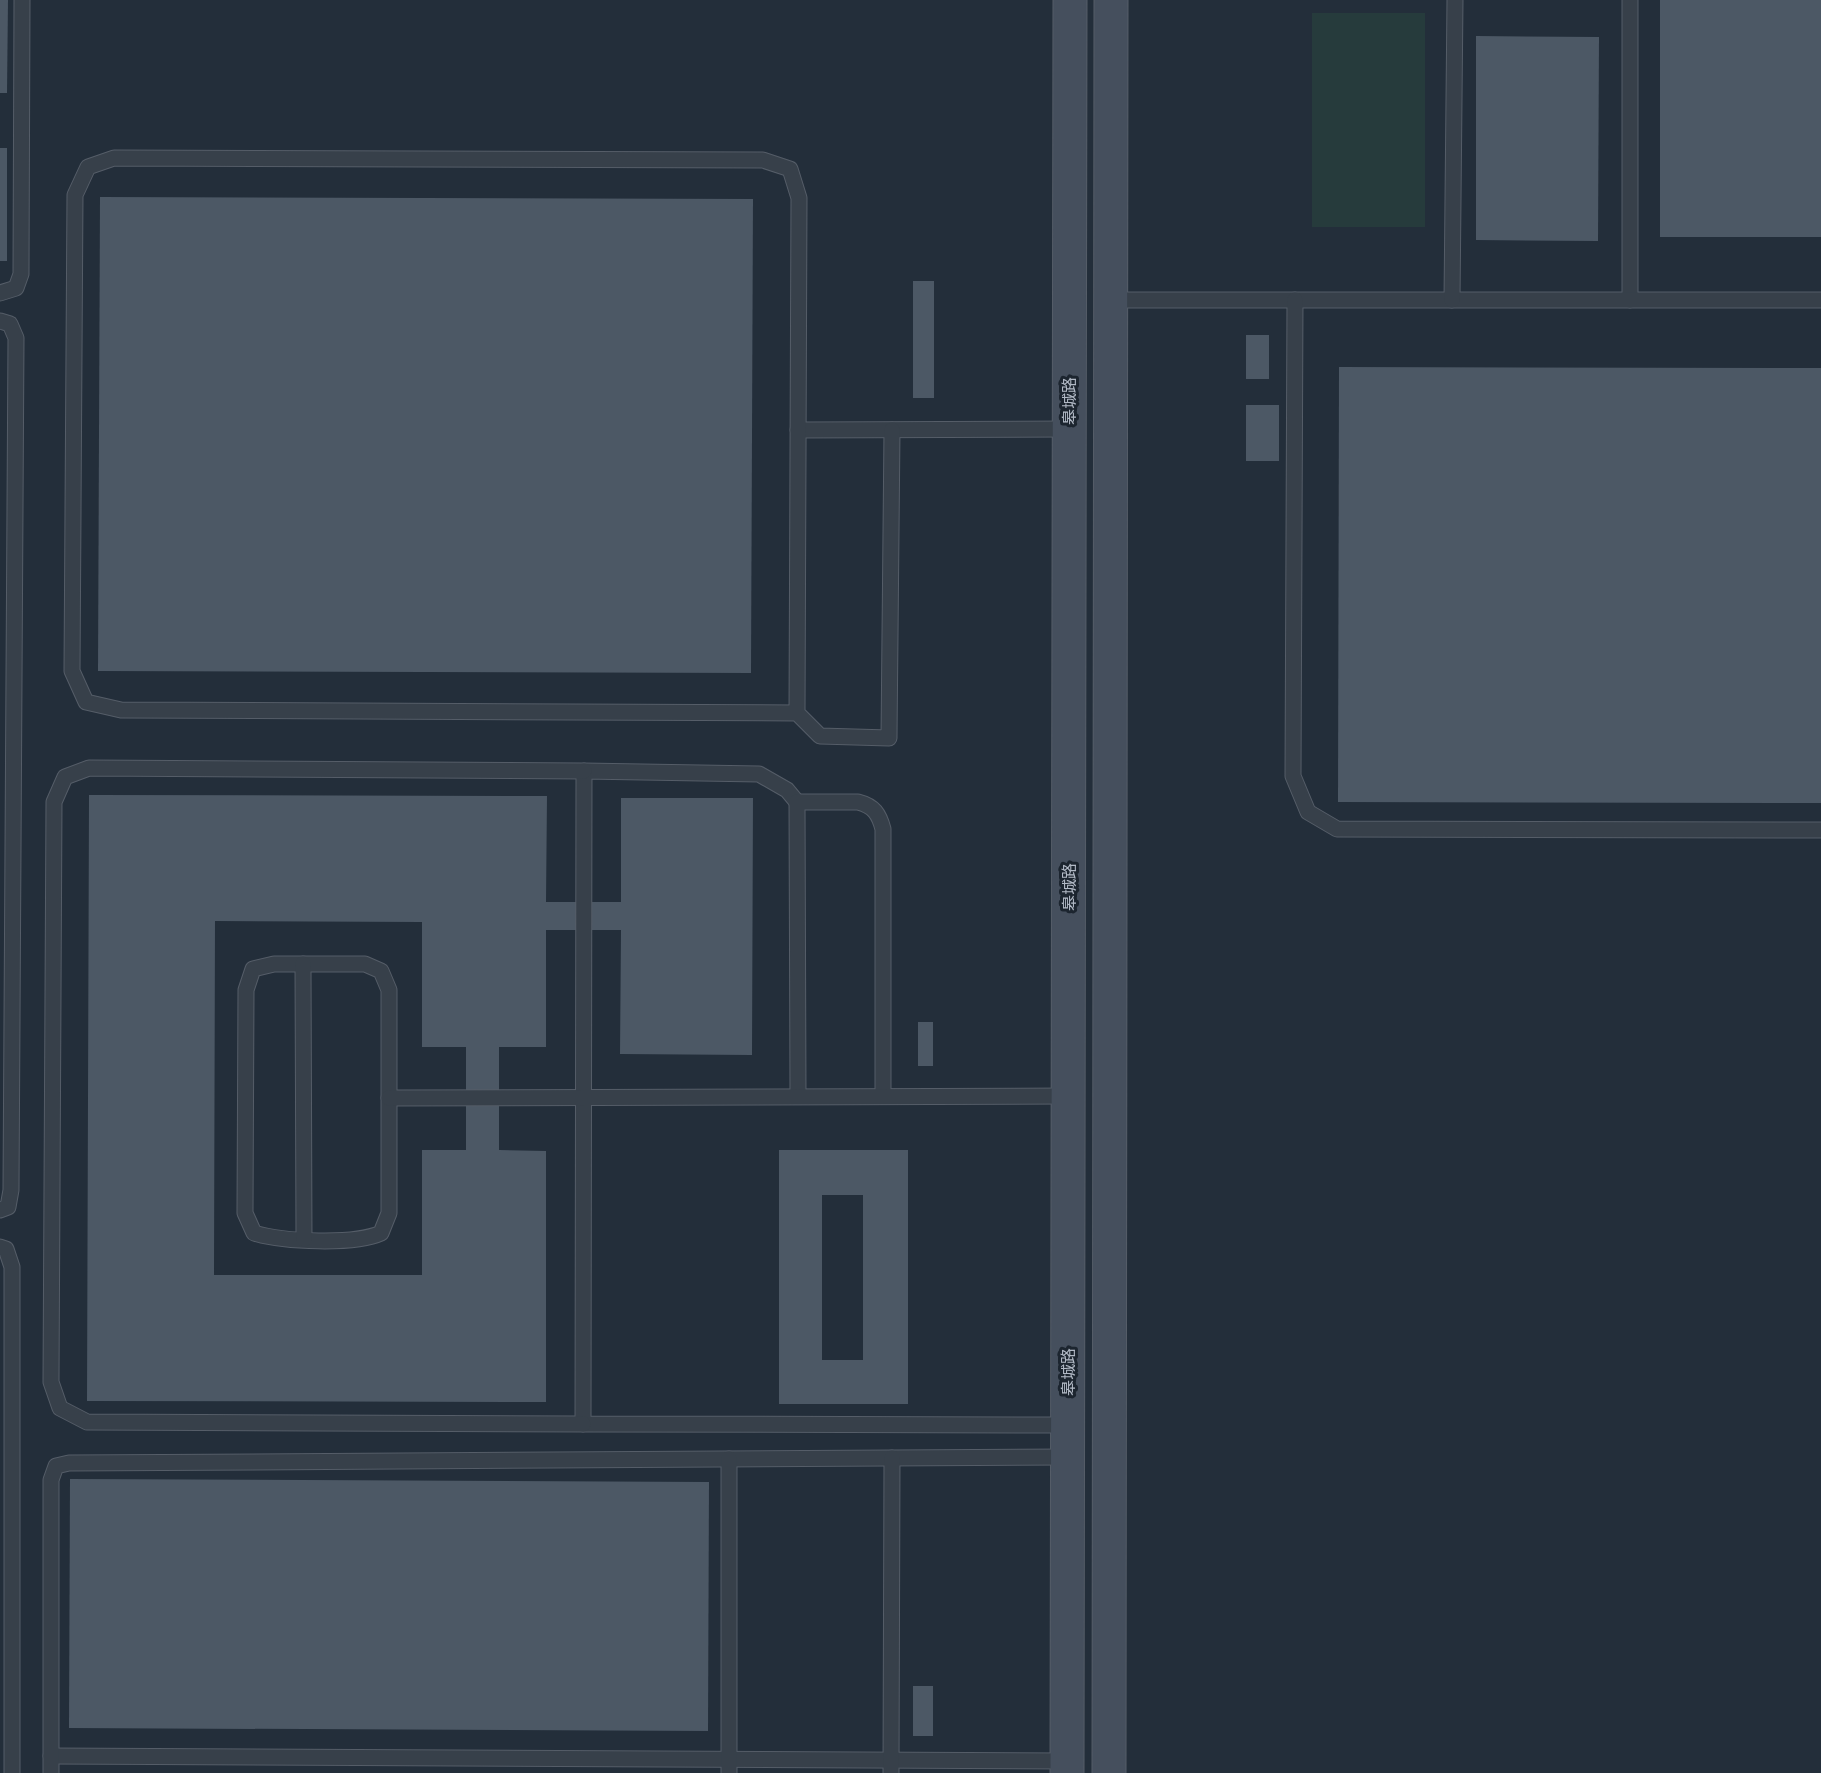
<svg xmlns="http://www.w3.org/2000/svg" width="1821" height="1773" viewBox="0 0 1821 1773" font-family="Poppins,'Noto Sans SC',sans-serif">
<style>
.green{fill:#263b3c}
.building{fill:#4c5865;fill-rule:evenodd}
.lines{fill:none;stroke-linecap:round;stroke-linejoin:round}
.service-casing{stroke:#555d68;stroke-width:17}
.secondary-casing{stroke:#555d68;stroke-width:35}
.service{stroke:#37404a;stroke-width:15}
.secondary{stroke:#454f5d;stroke-width:33}
.labels{text-anchor:middle;stroke-width:6;stroke-linejoin:round;paint-order:stroke}
.street-label{font-size:16px;fill:#b2bac6;stroke:#1c252f}
</style>
<rect width="100%" height="100%" fill="#232e3a"/>
<rect class="green" x="1312" y="13" width="113" height="214"/>
<g class="building">
<path d="M 0,0 L 8,0 L 7,93 L 0,93 Z"/>
<rect x="1660" y="0" width="161" height="237"/>
<path d="M 1476,36 L 1599,37 L 1598,241 L 1476,240 Z"/>
<rect x="0" y="148" width="7" height="113"/>
<path d="M 100,197 L 753,199 L 751,673 L 98,671 Z"/>
<rect x="913" y="281" width="21" height="117"/>
<rect x="1246" y="335" width="23" height="44"/>
<path d="M 1339,367 L 1821,368 L 1821,803 L 1338,802 Z"/>
<rect x="1246" y="405" width="33" height="56"/>
<path d="M 89,795 L 547,796 L 546,902 L 621,902 L 621,798 L 753,798 L 752,1055 L 620,1054 L 621,930 L 546,930 L 546,1047 L 499,1047 L 499,1150 L 546,1151 L 546,1402 L 87,1401 ZM 215,921 L 422,922 L 422,1047 L 466,1047 L 466,1150 L 422,1150 L 422,1275 L 214,1275 Z"/>
<rect x="918" y="1022" width="15" height="44"/>
<path d="M 779,1150 L 908,1150 L 908,1404 L 779,1404 ZM 822,1195 L 863,1195 L 863,1360 L 822,1360 Z"/>
<path d="M 70,1479 L 709,1482 L 708,1731 L 69,1728 Z"/>
<rect x="913" y="1686" width="20" height="50"/>
</g>
<g class="lines">
<defs>
<g id="service">
<path d="M 1630,0 L 1630,300"/>
<path d="M 0,293 L 16,288 L 21,274 L 22,0"/>
<path d="M 1111,300 L 1821,300"/>
<path d="M 1295,300 L 1293,776 L 1308,812 L 1337,829 L 1821,830"/>
<path d="M 1452,300 L 1455,0"/>
<path d="M 0,321 L 10,324 L 16,338 L 11,1190 L 8,1207 L 0,1210"/>
<path d="M 798,430 L 1069,429"/>
<path d="M 797,713 L 121,710 L 86,702 L 72,671 L 75,195 L 88,167 L 114,158 L 763,160 L 790,169 L 799,198 L 797,713 L 820,736 L 889,738 L 892,430"/>
<path d="M 797,802 L 787,790 L 759,774 L 584,771 L 583,1424 L 1068,1425"/>
<path d="M 274,964 L 365,964 L 381,971 L 389,990 L 389,1213 L 381,1233 C 355,1245 283,1242 254,1233 L 245,1213 L 246,990 L 253,969 Z"/>
<path d="M 303,964 L 304,1239"/>
<path d="M 798,1096 L 797,802 L 858,802 C 874,806 879,814 883,829 L 883,1096"/>
<path d="M 389,1098 L 1069,1096"/>
<path d="M 0,1247 L 6,1249 L 12,1267 L 12,1773"/>
<path d="M 583,1424 L 87,1422 L 60,1408 L 51,1382 L 54,802 L 65,777 L 89,768 L 584,771"/>
<path d="M 51,1756 L 1067,1761"/>
<path d="M 51,1773 L 51,1480 L 56,1466 L 69,1463 L 1068,1457"/>
<path d="M 729,1773 L 729,1459"/>
<path d="M 891,1773 L 892,1458"/>
</g>
<g id="secondary">
<path d="M 1067,1773 L 1070,0"/>
<path d="M 1109,1773 L 1111,0"/>
</g>
</defs>
<use href="#service" class="service-casing"/>
<use href="#secondary" class="secondary-casing"/>
<use href="#service" class="service"/>
<use href="#secondary" class="secondary"/>
</g>
<g class="labels">
<g class="street-label">
<text transform="translate(1069 401) rotate(-90)" y="6">皋城路</text>
<text transform="translate(1069 887) rotate(-90)" y="6">皋城路</text>
<text transform="translate(1068 1372) rotate(-90)" y="6">皋城路</text>
</g>
</g>
</svg>
